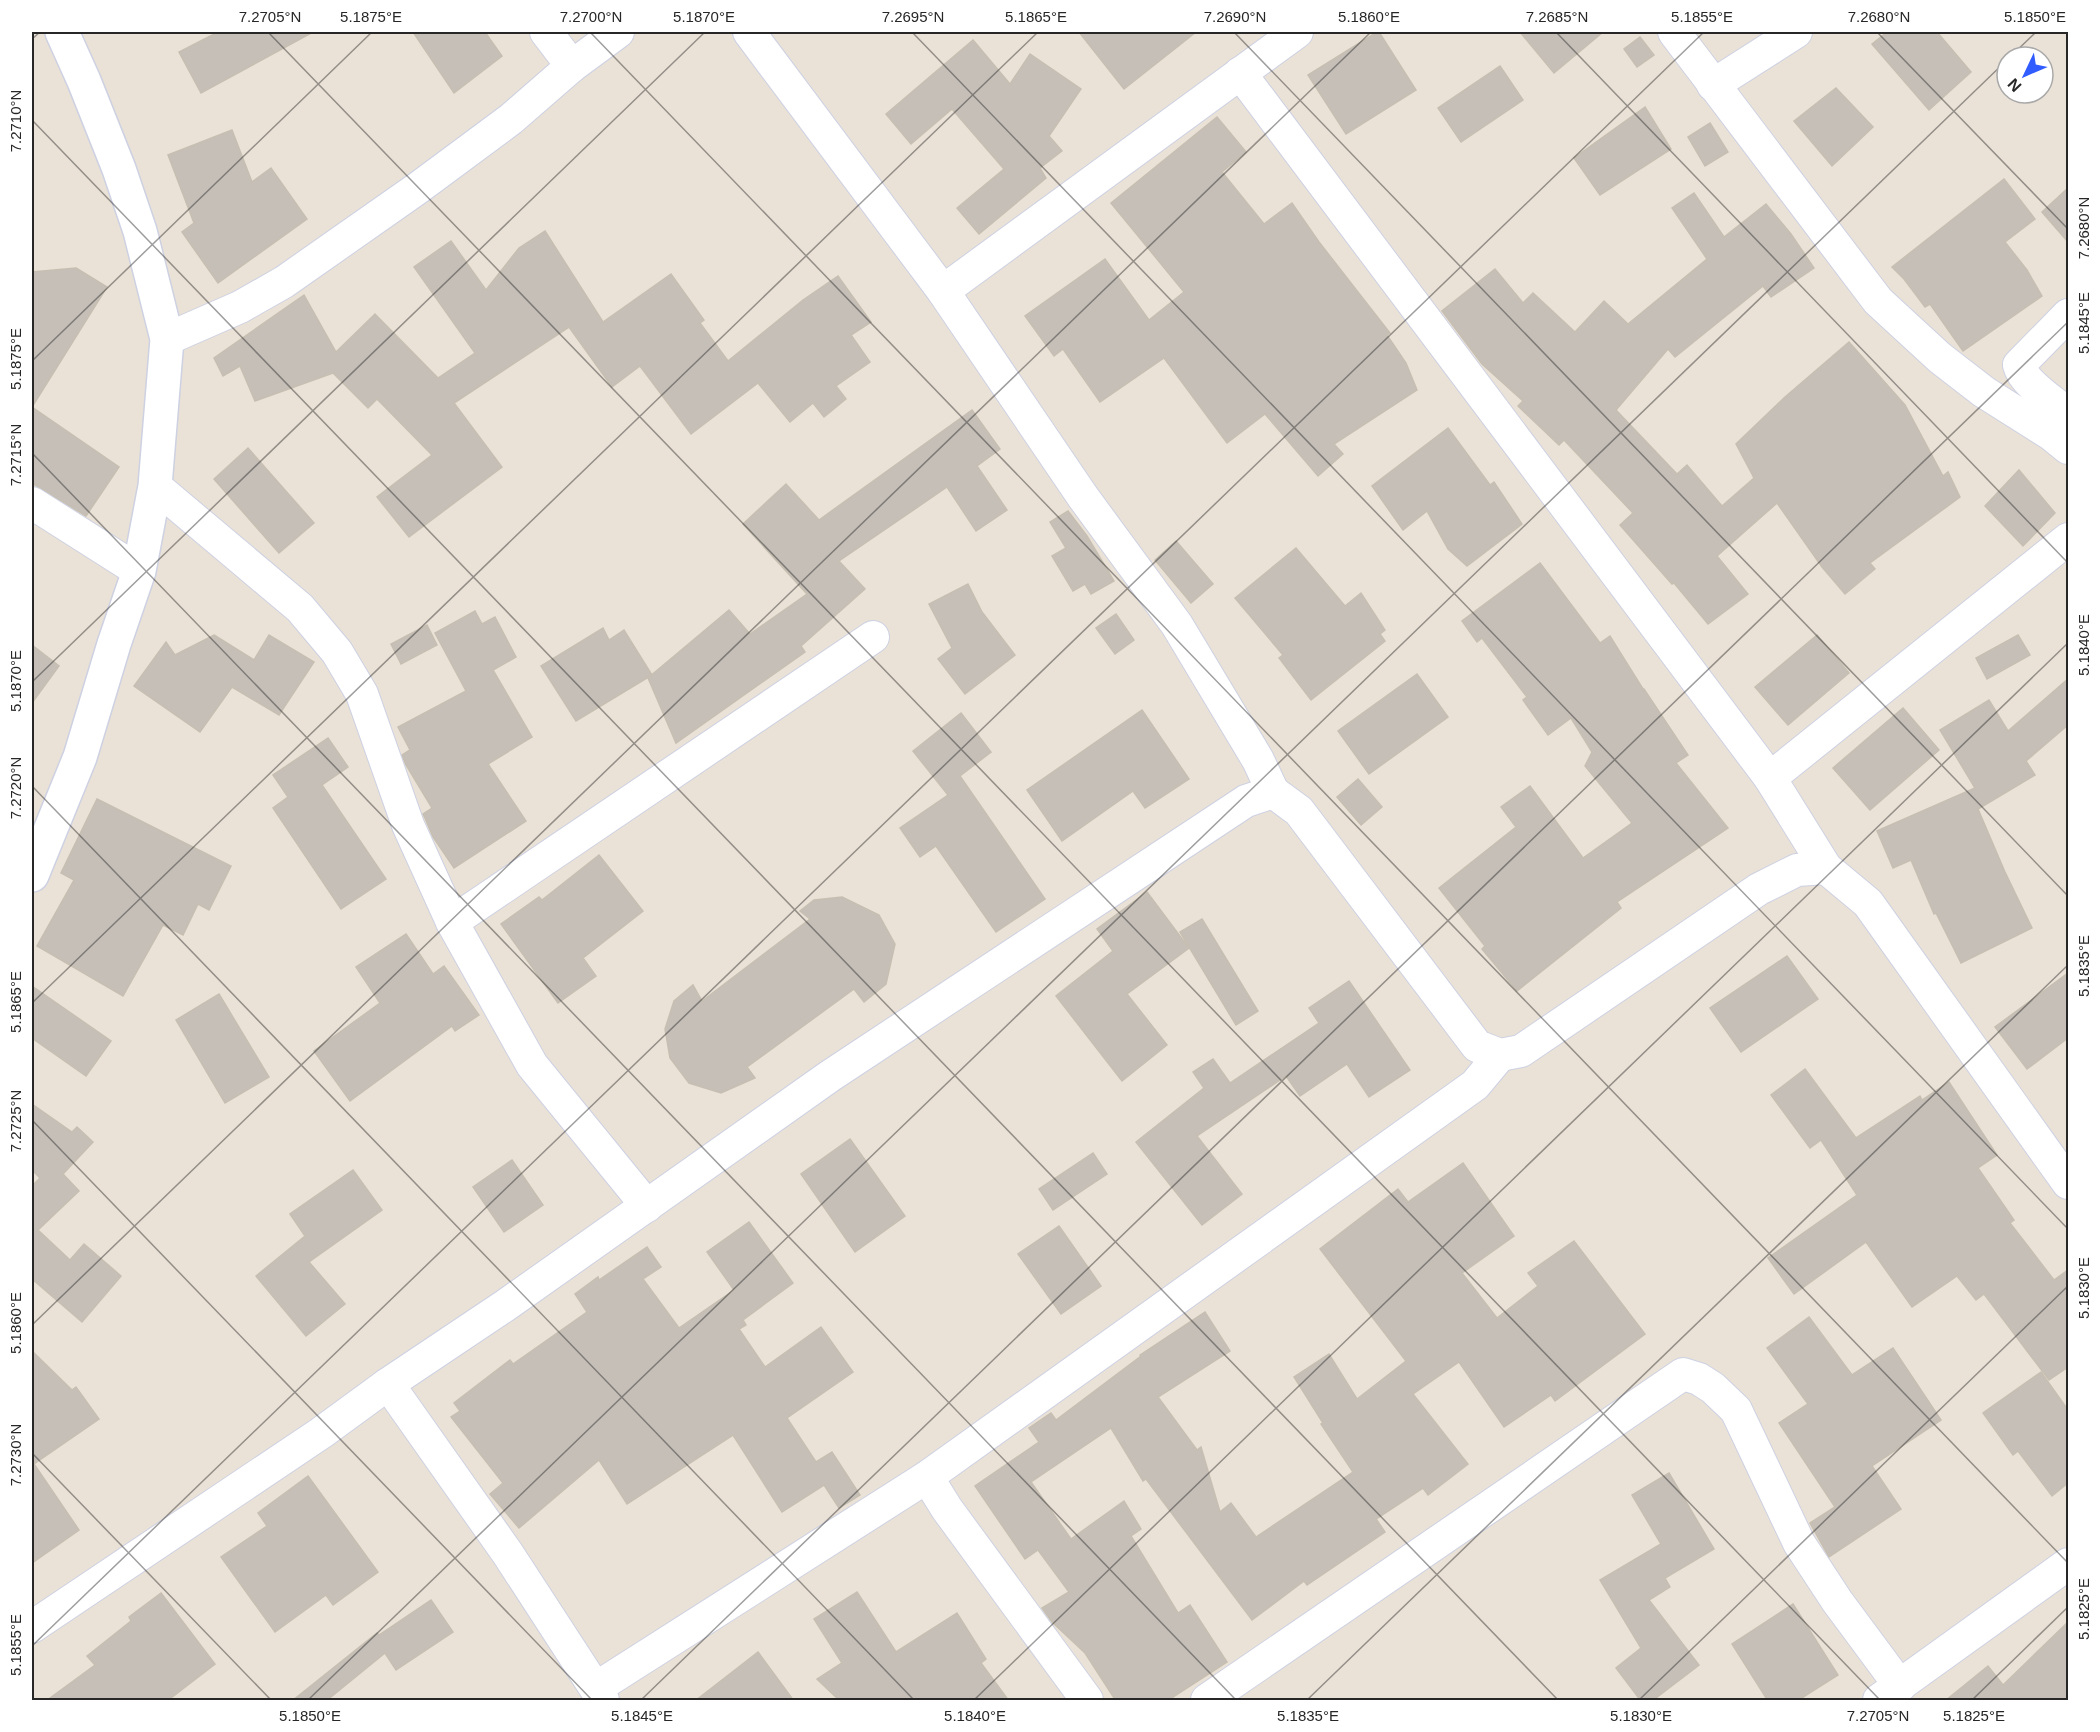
<svg xmlns="http://www.w3.org/2000/svg" width="2100" height="1732" viewBox="0 0 2100 1732" font-family="Arial,sans-serif">
<style>
.building{fill:#c6bfb8;stroke:#c6bfb1;stroke-width:1.5}
.lines{fill:none;stroke-linecap:round;stroke-linejoin:round}
.street-casing{stroke:#cdd1e2;stroke-width:34}
.secondary-casing{stroke:#cdd1e2;stroke-width:36}
.street{stroke:#fff;stroke-width:32}
.secondary{stroke:#fff;stroke-width:33}
.ticks{fill:none;stroke:#272727;stroke-width:1.5;stroke-opacity:0.45}
.neatline{fill:none;stroke:#272727;stroke-width:2}
.ticks-label{font-size:15px;text-anchor:middle;fill:#272727}
</style>
<rect width="100%" height="100%" fill="#ebe2d7"/>
<g class="building">
<path d="M 218,32 L 313,32 L 201,93 L 179,52 Z"/>
<path d="M 413,32 L 485,32 L 502,56 L 454,93 Z"/>
<path d="M 1079,32 L 1196,32 L 1124,89 Z"/>
<path d="M 1377,32 L 1379,32 L 1416,90 L 1346,134 L 1308,75 Z"/>
<path d="M 1520,32 L 1603,32 L 1554,73 Z"/>
<path d="M 1887,32 L 1937,32 L 1971,72 L 1929,110 L 1872,44 Z"/>
<path d="M 1640,37 L 1654,55 L 1637,67 L 1624,49 Z"/>
<path d="M 973,40 L 1010,84 L 1030,54 L 1081,89 L 1049,136 L 1062,151 L 1040,168 L 1046,178 L 979,234 L 957,208 L 1004,169 L 952,109 L 911,144 L 886,114 Z"/>
<path d="M 1500,66 L 1523,100 L 1461,142 L 1438,108 Z"/>
<path d="M 1836,88 L 1873,127 L 1832,166 L 1794,121 Z"/>
<path d="M 1645,107 L 1671,149 L 1600,195 L 1574,158 Z"/>
<path d="M 1217,117 L 1246,152 L 1222,172 L 1264,224 L 1292,203 L 1319,242 L 1390,333 L 1387,335 L 1406,363 L 1417,390 L 1334,444 L 1343,454 L 1318,476 L 1265,414 L 1227,443 L 1164,358 L 1100,402 L 1063,349 L 1054,356 L 1025,316 L 1105,259 L 1149,320 L 1184,292 L 1111,203 Z"/>
<path d="M 1710,123 L 1728,152 L 1705,166 L 1688,137 Z"/>
<path d="M 232,130 L 252,182 L 271,168 L 307,219 L 218,283 L 182,232 L 194,223 L 168,155 Z"/>
<path d="M 2004,179 L 2035,219 L 2005,242 L 2027,270 L 2042,296 L 1963,351 L 1930,304 L 1925,307 L 1904,279 L 1892,267 Z"/>
<path d="M 2068,188 L 2068,242 L 2042,212 Z"/>
<path d="M 1694,193 L 1724,237 L 1766,204 L 1791,234 L 1814,268 L 1771,297 L 1763,286 L 1675,357 L 1668,349 L 1616,410 L 1677,474 L 1687,465 L 1722,506 L 1754,478 L 1736,444 L 1785,397 L 1849,342 L 1905,405 L 1943,476 L 1948,472 L 1960,497 L 1870,563 L 1875,569 L 1845,594 L 1822,567 L 1777,503 L 1717,556 L 1748,594 L 1708,624 L 1674,583 L 1672,584 L 1620,525 L 1633,513 L 1564,440 L 1559,445 L 1518,406 L 1523,401 L 1482,364 L 1442,311 L 1495,269 L 1523,303 L 1533,293 L 1575,332 L 1604,301 L 1628,324 L 1707,259 L 1672,208 Z"/>
<path d="M 545,231 L 603,322 L 671,274 L 704,320 L 700,323 L 728,361 L 803,300 L 838,276 L 871,322 L 851,335 L 870,362 L 836,386 L 846,399 L 824,417 L 813,403 L 790,422 L 758,383 L 691,434 L 640,366 L 612,387 L 569,327 L 454,403 L 502,467 L 409,537 L 377,497 L 432,455 L 377,399 L 368,408 L 333,373 L 255,401 L 240,366 L 223,376 L 214,358 L 304,295 L 336,352 L 375,314 L 438,378 L 475,353 L 414,267 L 451,241 L 486,290 L 519,248 Z"/>
<path d="M 76,268 L 107,287 L 32,407 L 119,467 L 86,516 L 32,483 L 32,272 Z"/>
<path d="M 972,410 L 1000,449 L 977,466 L 1007,510 L 976,531 L 947,487 L 839,561 L 865,589 L 801,646 L 805,652 L 676,743 L 648,678 L 729,610 L 750,634 L 807,594 L 743,524 L 786,484 L 819,520 Z"/>
<path d="M 1448,428 L 1490,485 L 1494,482 L 1522,524 L 1467,566 L 1448,549 L 1427,511 L 1403,530 L 1372,486 Z"/>
<path d="M 248,448 L 314,523 L 279,553 L 214,479 Z"/>
<path d="M 2019,470 L 2055,513 L 2023,546 L 1985,506 Z"/>
<path d="M 1068,511 L 1087,536 L 1114,581 L 1091,594 L 1085,584 L 1073,591 L 1052,556 L 1066,548 L 1050,522 Z"/>
<path d="M 1176,541 L 1213,584 L 1191,603 L 1155,560 Z"/>
<path d="M 1296,548 L 1345,606 L 1361,593 L 1385,630 L 1380,634 L 1385,641 L 1311,700 L 1279,658 L 1283,655 L 1235,598 Z"/>
<path d="M 1540,563 L 1600,643 L 1610,636 L 1643,689 L 1644,689 L 1688,755 L 1676,763 L 1728,828 L 1617,902 L 1621,908 L 1517,991 L 1482,949 L 1485,946 L 1439,888 L 1516,827 L 1501,807 L 1530,786 L 1583,858 L 1632,823 L 1585,766 L 1592,752 L 1571,718 L 1548,735 L 1523,700 L 1527,697 L 1482,638 L 1477,642 L 1462,621 Z"/>
<path d="M 968,584 L 982,612 L 1015,655 L 965,694 L 938,659 L 952,648 L 929,604 Z"/>
<path d="M 475,611 L 482,624 L 495,617 L 516,657 L 493,670 L 532,737 L 488,764 L 526,821 L 454,868 L 433,837 L 425,818 L 423,814 L 432,808 L 406,765 L 402,755 L 410,750 L 398,727 L 466,691 L 435,633 Z"/>
<path d="M 1116,614 L 1134,640 L 1115,654 L 1096,628 Z"/>
<path d="M 427,625 L 437,645 L 401,664 L 391,644 Z"/>
<path d="M 603,628 L 609,640 L 624,630 L 652,675 L 576,721 L 541,666 Z"/>
<path d="M 214,635 L 254,660 L 269,635 L 314,662 L 279,715 L 232,687 L 200,732 L 134,686 L 166,642 L 175,655 Z"/>
<path d="M 1817,635 L 1849,673 L 1788,725 L 1755,687 Z"/>
<path d="M 2018,635 L 2030,655 L 1987,679 L 1976,658 Z"/>
<path d="M 32,645 L 59,666 L 32,703 Z"/>
<path d="M 1417,674 L 1448,717 L 1369,774 L 1338,731 Z"/>
<path d="M 2068,679 L 2068,725 L 2026,761 L 2035,775 L 1978,809 L 2005,872 L 2032,928 L 1961,963 L 1936,913 L 1934,914 L 1911,860 L 1893,868 L 1877,831 L 1975,788 L 1940,730 L 1989,700 L 2008,731 Z"/>
<path d="M 1903,708 L 1939,750 L 1870,810 L 1833,768 Z"/>
<path d="M 1142,710 L 1189,779 L 1145,808 L 1133,791 L 1062,841 L 1027,790 Z"/>
<path d="M 961,713 L 991,752 L 960,776 L 1045,899 L 996,932 L 936,846 L 920,857 L 900,828 L 948,795 L 913,751 Z"/>
<path d="M 328,738 L 348,767 L 322,785 L 386,879 L 341,909 L 273,808 L 288,797 L 273,775 Z"/>
<path d="M 1358,779 L 1382,807 L 1361,825 L 1337,797 Z"/>
<path d="M 97,799 L 231,866 L 209,910 L 198,904 L 183,935 L 163,925 L 123,996 L 37,946 L 74,880 L 61,873 Z"/>
<path d="M 599,855 L 643,911 L 583,958 L 596,976 L 558,1003 L 501,924 L 539,897 L 542,900 Z"/>
<path d="M 1147,892 L 1189,948 L 1127,994 L 1167,1045 L 1122,1081 L 1056,996 L 1113,951 L 1097,929 Z"/>
<path d="M 842,897 L 879,915 L 895,944 L 886,984 L 864,1002 L 854,989 L 747,1067 L 755,1078 L 721,1093 L 689,1083 L 670,1058 L 665,1029 L 674,1001 L 693,985 L 702,1001 L 810,919 L 800,911 L 814,900 Z"/>
<path d="M 1202,919 L 1258,1011 L 1236,1025 L 1180,932 Z"/>
<path d="M 406,934 L 433,974 L 444,966 L 479,1015 L 455,1031 L 452,1026 L 350,1101 L 314,1051 L 380,1003 L 356,967 Z"/>
<path d="M 1787,956 L 1818,999 L 1741,1052 L 1710,1008 Z"/>
<path d="M 2068,973 L 2068,1038 L 2027,1069 L 1995,1027 Z"/>
<path d="M 1349,981 L 1410,1070 L 1369,1097 L 1347,1064 L 1300,1096 L 1286,1076 L 1197,1136 L 1242,1194 L 1202,1225 L 1136,1142 L 1204,1088 L 1193,1072 L 1213,1059 L 1230,1083 L 1319,1023 L 1309,1008 Z"/>
<path d="M 32,986 L 111,1041 L 86,1076 L 32,1038 Z"/>
<path d="M 219,994 L 269,1077 L 225,1103 L 176,1020 Z"/>
<path d="M 1805,1069 L 1856,1138 L 1920,1096 L 1922,1100 L 1949,1082 L 1997,1155 L 1978,1168 L 2014,1220 L 2010,1223 L 2054,1280 L 2068,1270 L 2068,1367 L 2049,1380 L 1984,1294 L 1976,1300 L 1957,1276 L 1912,1307 L 1866,1242 L 1794,1294 L 1768,1258 L 1857,1195 L 1821,1140 L 1810,1148 L 1771,1095 Z"/>
<path d="M 32,1104 L 72,1132 L 77,1127 L 93,1142 L 63,1174 L 79,1191 L 38,1230 L 70,1260 L 84,1244 L 121,1276 L 82,1322 L 32,1279 L 32,1186 L 40,1178 L 32,1170 Z"/>
<path d="M 850,1139 L 905,1216 L 855,1252 L 801,1174 Z"/>
<path d="M 1093,1153 L 1107,1174 L 1053,1210 L 1039,1189 Z"/>
<path d="M 512,1160 L 543,1205 L 504,1232 L 473,1187 Z"/>
<path d="M 1463,1163 L 1514,1236 L 1462,1273 L 1497,1318 L 1538,1286 L 1528,1273 L 1574,1241 L 1645,1334 L 1555,1401 L 1551,1395 L 1504,1427 L 1459,1362 L 1413,1394 L 1468,1464 L 1428,1495 L 1423,1488 L 1376,1519 L 1385,1532 L 1307,1585 L 1304,1581 L 1252,1620 L 1146,1479 L 1143,1481 L 1111,1428 L 1031,1482 L 1071,1539 L 1124,1501 L 1141,1529 L 1131,1536 L 1178,1613 L 1190,1605 L 1227,1662 L 1167,1701 L 1116,1701 L 1085,1653 L 1052,1622 L 1042,1608 L 1069,1592 L 1038,1550 L 1025,1559 L 975,1486 L 1039,1442 L 1029,1428 L 1051,1413 L 1056,1420 L 1141,1356 L 1140,1355 L 1205,1312 L 1230,1351 L 1158,1397 L 1197,1450 L 1201,1447 L 1220,1512 L 1231,1503 L 1256,1537 L 1353,1472 L 1321,1424 L 1323,1423 L 1294,1377 L 1329,1354 L 1357,1399 L 1406,1361 L 1320,1249 L 1398,1189 L 1408,1202 Z"/>
<path d="M 353,1170 L 382,1210 L 309,1262 L 345,1304 L 306,1336 L 256,1276 L 305,1236 L 290,1214 Z"/>
<path d="M 749,1222 L 793,1283 L 743,1320 L 746,1325 L 739,1329 L 765,1367 L 821,1327 L 853,1372 L 787,1418 L 816,1462 L 832,1452 L 860,1495 L 839,1508 L 824,1485 L 782,1512 L 733,1435 L 627,1504 L 599,1460 L 519,1528 L 490,1494 L 503,1483 L 451,1417 L 460,1411 L 454,1403 L 510,1360 L 513,1364 L 587,1312 L 575,1294 L 598,1277 L 599,1280 L 647,1247 L 661,1267 L 643,1279 L 679,1328 L 734,1290 L 707,1252 Z"/>
<path d="M 1059,1226 L 1101,1286 L 1061,1314 L 1018,1254 Z"/>
<path d="M 1809,1317 L 1852,1375 L 1893,1348 L 1941,1420 L 1872,1466 L 1901,1509 L 1829,1557 L 1810,1523 L 1835,1507 L 1779,1423 L 1808,1404 L 1767,1348 Z"/>
<path d="M 32,1351 L 72,1390 L 76,1387 L 99,1419 L 34,1464 L 79,1530 L 32,1563 Z"/>
<path d="M 2041,1372 L 2068,1410 L 2068,1483 L 2052,1496 L 2018,1451 L 2013,1455 L 1983,1413 Z"/>
<path d="M 1669,1473 L 1714,1549 L 1665,1578 L 1670,1587 L 1649,1600 L 1699,1665 L 1652,1701 L 1641,1701 L 1616,1668 L 1641,1648 L 1600,1580 L 1661,1544 L 1632,1495 Z"/>
<path d="M 308,1476 L 378,1572 L 333,1605 L 326,1595 L 275,1632 L 221,1557 L 267,1526 L 258,1513 Z"/>
<path d="M 857,1592 L 896,1652 L 957,1613 L 986,1659 L 981,1663 L 1009,1701 L 840,1701 L 817,1679 L 842,1663 L 814,1619 Z"/>
<path d="M 161,1593 L 215,1664 L 167,1701 L 46,1701 L 95,1665 L 87,1656 L 131,1621 L 129,1617 Z"/>
<path d="M 431,1600 L 453,1632 L 396,1670 L 385,1653 L 326,1701 L 292,1701 L 377,1633 L 379,1635 Z"/>
<path d="M 1793,1604 L 1838,1675 L 1797,1701 L 1768,1701 L 1732,1644 Z"/>
<path d="M 2068,1622 L 2068,1701 L 1945,1701 L 1988,1666 L 2003,1685 Z"/>
<path d="M 758,1652 L 794,1701 L 695,1701 Z"/>
</g>
<g class="lines">
<defs>
<g id="street">
<path d="M 546,32 L 572,66"/>
<path d="M 749,32 L 943,291 L 1083,497 L 1177,625 L 1258,760 L 1273,792"/>
<path d="M 1674,32 L 1878,301 L 1940,358 L 1984,392 L 2052,435 L 2068,448"/>
<path d="M 1240,73 L 1770,778 L 1826,868"/>
<path d="M 1713,85 L 1796,32"/>
<path d="M 943,291 L 1297,32"/>
<path d="M 2068,315 L 2019,365 C 2023,383 2054,402 2068,414"/>
<path d="M 167,339 L 240,307 L 284,282 L 418,188 L 511,119 L 572,66 L 618,32"/>
<path d="M 155,486 L 300,608 L 337,652 L 362,694 L 408,825 L 452,922 L 532,1065 L 647,1206"/>
<path d="M 32,503 L 139,571"/>
<path d="M 1770,778 L 2068,539"/>
<path d="M 452,922 L 873,637"/>
<path d="M 388,1384 L 508,1554 L 603,1700"/>
<path d="M 927,1477 L 947,1509 L 1087,1700"/>
<path d="M 32,1627 L 321,1433 L 388,1384 L 506,1305 L 830,1076 L 1246,801 L 1273,792 L 1299,811 L 1477,1046 L 1500,1055 L 1521,1051 L 1759,889 L 1797,870 L 1826,868 L 1868,903 L 2068,1183"/>
<path d="M 596,1688 L 927,1477 L 1475,1085 L 1500,1055"/>
<path d="M 1207,1700 L 1683,1374 L 1699,1379 L 1713,1388 L 1736,1410 L 1799,1543 L 1837,1601 L 1900,1686"/>
<path d="M 1879,1700 L 2068,1564"/>
</g>
<path id="secondary" d="M 32,875 L 80,757 L 114,644 L 139,571 L 155,486 L 167,339 L 140,231 L 119,169 L 84,81 L 62,32"/>
</defs>
<use href="#street" class="street-casing"/>
<use href="#secondary" class="secondary-casing"/>
<use href="#street" class="street"/>
<use href="#secondary" class="secondary"/>
</g>
<path class="ticks" d="M 268,32 L 1880,1700M 590,32 L 2068,1563M 912,32 L 2068,1229M 1234,32 L 2068,896M 1556,32 L 2068,563M 1877,32 L 2068,229M 32,39 L 40,32M 2010,57 L 2036,32M 32,120 L 1558,1700M 32,361 L 372,32M 32,453 L 1236,1700M 32,682 L 705,32M 32,786 L 914,1700M 32,1003 L 1038,32M 32,1120 L 592,1700M 32,1325 L 1371,32M 32,1453 L 271,1700M 32,1646 L 1704,32M 308,1700 L 2007,60M 641,1700 L 2068,322M 974,1700 L 2068,643M 1307,1700 L 2068,965M 1639,1700 L 2068,1286M 1972,1700 L 2068,1607"/>
<rect width="2100" height="1732" fill="none" stroke="#ffffff" stroke-width="66"/>
<g transform="translate(2025 75) rotate(226)"><circle r="28" fill="#ffffff" stroke="#a9a9a9" stroke-width="1.5"/>
<path d="M0-4.5L10 22L0 15L-10 22Z" fill="#315cff"/>
<text y="-9" font-size="16" font-weight="bold" text-anchor="middle" fill="#272727">N</text>
</g>
<rect x="33" y="33" width="2034" height="1666" class="neatline"/>
<g class="ticks-label">
<text x="270" y="22">7.2705°N</text>
<text x="371" y="22">5.1875°E</text>
<text x="591" y="22">7.2700°N</text>
<text x="704" y="22">5.1870°E</text>
<text x="913" y="22">7.2695°N</text>
<text x="1036" y="22">5.1865°E</text>
<text x="1235" y="22">7.2690°N</text>
<text x="1369" y="22">5.1860°E</text>
<text x="1557" y="22">7.2685°N</text>
<text x="1702" y="22">5.1855°E</text>
<text x="1879" y="22">7.2680°N</text>
<text x="2035" y="22">5.1850°E</text>
<text transform="translate(16 121) rotate(-90)" y="5">7.2710°N</text>
<text transform="translate(2084 228) rotate(-90)" y="5">7.2680°N</text>
<text transform="translate(2084 323) rotate(-90)" y="5">5.1845°E</text>
<text transform="translate(16 359) rotate(-90)" y="5">5.1875°E</text>
<text transform="translate(16 455) rotate(-90)" y="5">7.2715°N</text>
<text transform="translate(2084 645) rotate(-90)" y="5">5.1840°E</text>
<text transform="translate(16 681) rotate(-90)" y="5">5.1870°E</text>
<text transform="translate(16 788) rotate(-90)" y="5">7.2720°N</text>
<text transform="translate(2084 966) rotate(-90)" y="5">5.1835°E</text>
<text transform="translate(16 1002) rotate(-90)" y="5">5.1865°E</text>
<text transform="translate(16 1121) rotate(-90)" y="5">7.2725°N</text>
<text transform="translate(2084 1288) rotate(-90)" y="5">5.1830°E</text>
<text transform="translate(16 1323) rotate(-90)" y="5">5.1860°E</text>
<text transform="translate(16 1455) rotate(-90)" y="5">7.2730°N</text>
<text transform="translate(2084 1609) rotate(-90)" y="5">5.1825°E</text>
<text transform="translate(16 1645) rotate(-90)" y="5">5.1855°E</text>
<text x="310" y="1721">5.1850°E</text>
<text x="642" y="1721">5.1845°E</text>
<text x="975" y="1721">5.1840°E</text>
<text x="1308" y="1721">5.1835°E</text>
<text x="1641" y="1721">5.1830°E</text>
<text x="1878" y="1721">7.2705°N</text>
<text x="1974" y="1721">5.1825°E</text>
</g>
</svg>
